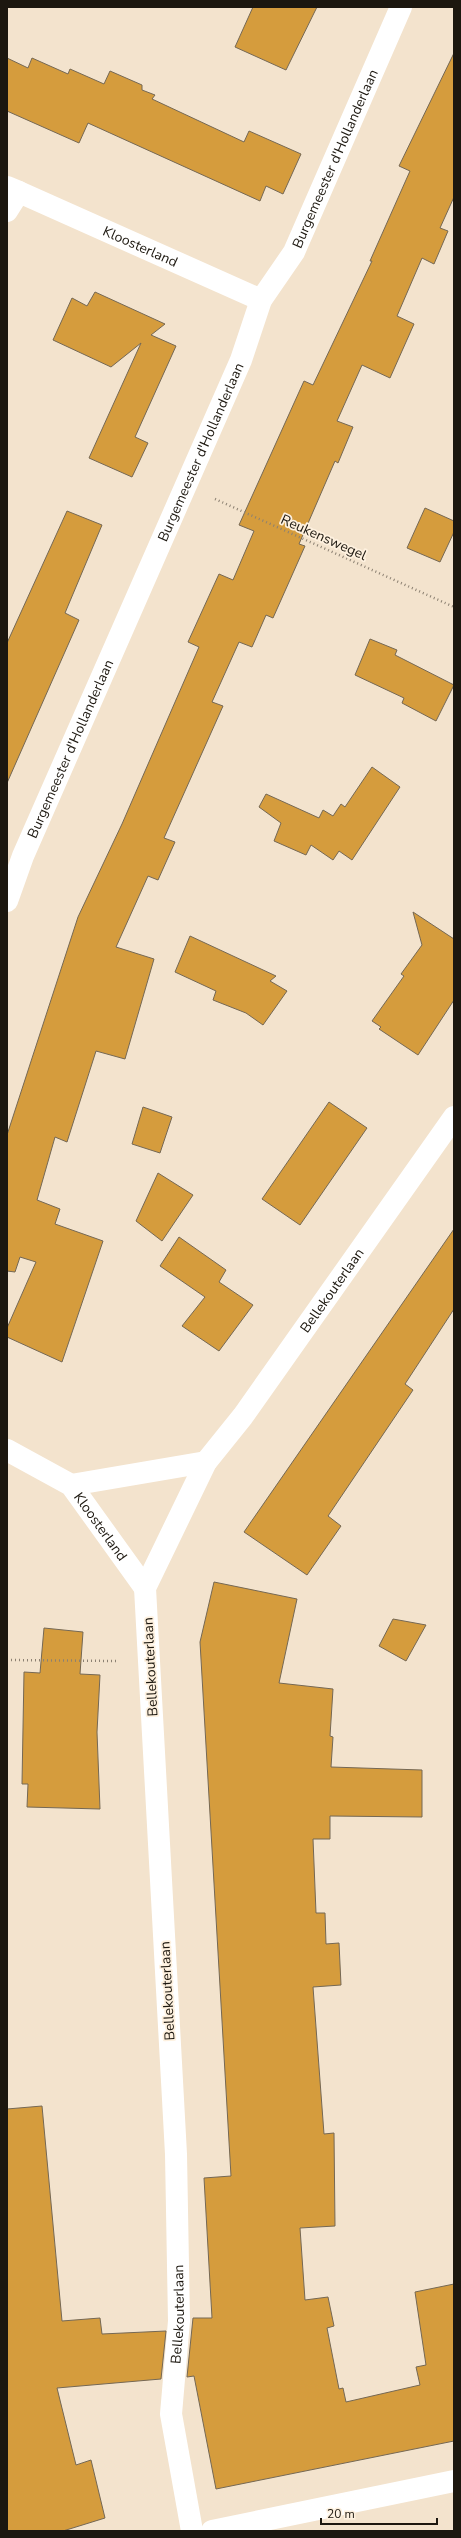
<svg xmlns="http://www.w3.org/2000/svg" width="461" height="2538" viewBox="0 0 461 2538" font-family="'Nunito Sans',sans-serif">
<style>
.building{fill:#d59c3d;stroke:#756854}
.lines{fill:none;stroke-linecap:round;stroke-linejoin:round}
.path{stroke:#8c8172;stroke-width:2.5;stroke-dasharray:1 3;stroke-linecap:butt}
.minor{stroke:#fff;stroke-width:22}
.labels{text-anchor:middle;stroke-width:3.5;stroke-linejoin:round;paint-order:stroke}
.street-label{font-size:14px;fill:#1c170f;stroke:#fef1df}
</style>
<rect width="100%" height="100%" fill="#f3e3cd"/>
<g class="building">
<path d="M 253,7 L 317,7 L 286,70 L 235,47 Z"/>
<path d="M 454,53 L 454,197 L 440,228 L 448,231 L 434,264 L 422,258 L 397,316 L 414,324 L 390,378 L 362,365 L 337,421 L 353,427 L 338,463 L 335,461 L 299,544 L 305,546 L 273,618 L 266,615 L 252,647 L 239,642 L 212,702 L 223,706 L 164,838 L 175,842 L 158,880 L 148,876 L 116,947 L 154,959 L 125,1059 L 96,1051 L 67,1142 L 55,1137 L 37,1200 L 60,1209 L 55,1224 L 103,1241 L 62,1362 L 7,1337 L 7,1328 L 36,1262 L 20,1257 L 15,1272 L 7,1271 L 7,1135 L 78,917 L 122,824 L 199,647 L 188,642 L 219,574 L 233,580 L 254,531 L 239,525 L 304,381 L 313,385 L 372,261 L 370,261 L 410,171 L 399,166 Z"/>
<path d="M 7,58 L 28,68 L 32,58 L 68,74 L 70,69 L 104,84 L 110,71 L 142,85 L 142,90 L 155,95 L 152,99 L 244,142 L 249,131 L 301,154 L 283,194 L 266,186 L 260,201 L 88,123 L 79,143 L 7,111 Z"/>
<path d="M 95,292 L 165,324 L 151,335 L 176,346 L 135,437 L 148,443 L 132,477 L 89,458 L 141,343 L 111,367 L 53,340 L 72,298 L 87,306 Z"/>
<path d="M 425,508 L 454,521 L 454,532 L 440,562 L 407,548 Z"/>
<path d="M 67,511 L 102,525 L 65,613 L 79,620 L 7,783 L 7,643 Z"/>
<path d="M 370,639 L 397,650 L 395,655 L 454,685 L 436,721 L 402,703 L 404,698 L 355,675 Z"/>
<path d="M 372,767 L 400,787 L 352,860 L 339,851 L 333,860 L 311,845 L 306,855 L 274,841 L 281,823 L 259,807 L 266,794 L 319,818 L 323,810 L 333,816 L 341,804 L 345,807 Z"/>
<path d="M 413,912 L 454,939 L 454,1000 L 418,1055 L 379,1029 L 381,1027 L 372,1021 L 404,976 L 401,974 L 422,945 Z"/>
<path d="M 190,936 L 276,976 L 270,981 L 287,991 L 263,1025 L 246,1013 L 213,1000 L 216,991 L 175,972 Z"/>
<path d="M 329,1102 L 367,1128 L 300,1225 L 262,1199 Z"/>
<path d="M 143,1107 L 172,1117 L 160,1153 L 132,1144 Z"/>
<path d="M 158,1173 L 193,1195 L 162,1241 L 136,1221 Z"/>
<path d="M 454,1229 L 454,1309 L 405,1384 L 413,1390 L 328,1516 L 341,1526 L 307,1575 L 244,1532 Z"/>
<path d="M 179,1237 L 226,1270 L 219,1282 L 253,1305 L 219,1351 L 182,1326 L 205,1297 L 160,1266 Z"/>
<path d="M 214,1582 L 297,1599 L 279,1683 L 333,1689 L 330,1736 L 333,1737 L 331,1767 L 422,1770 L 422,1817 L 330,1816 L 330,1839 L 313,1839 L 316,1913 L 325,1913 L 326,1944 L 339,1943 L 341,1985 L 313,1987 L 324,2134 L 334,2133 L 335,2226 L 300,2228 L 305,2300 L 328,2297 L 334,2326 L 327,2328 L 339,2389 L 343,2388 L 346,2402 L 420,2385 L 416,2367 L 426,2365 L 415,2292 L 454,2284 L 454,2441 L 216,2489 L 194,2376 L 187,2377 L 193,2318 L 212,2318 L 204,2178 L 231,2176 L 200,1642 Z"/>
<path d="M 393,1619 L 426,1625 L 406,1661 L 379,1646 Z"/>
<path d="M 44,1628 L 83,1632 L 80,1674 L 100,1675 L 97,1732 L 100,1809 L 27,1807 L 28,1784 L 22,1784 L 24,1672 L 40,1673 Z"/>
<path d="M 42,2106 L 62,2321 L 100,2318 L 102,2334 L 166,2331 L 161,2379 L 57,2388 L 76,2465 L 91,2460 L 105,2518 L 63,2531 L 7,2531 L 7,2109 Z"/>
</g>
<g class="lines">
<g class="path">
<path d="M 215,499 L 454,607"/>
<path d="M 7,1660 L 116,1661"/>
</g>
<g class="minor">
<path d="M 7,187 L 19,192 L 7,211"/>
<path id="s1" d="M 19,192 L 261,300"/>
<path id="s2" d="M 7,901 L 23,856 L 241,360 L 261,300 L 294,252 L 401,7"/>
<path id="s3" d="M 7,1450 L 71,1485 L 145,1588"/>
<path d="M 71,1485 L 206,1462"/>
<path id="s4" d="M 192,2531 L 171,2414 L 179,2321 L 176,2154 L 145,1588 L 206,1462 L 243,1416 L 454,1117"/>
<path d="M 212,2531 L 454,2481"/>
</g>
</g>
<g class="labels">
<g class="street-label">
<text dy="5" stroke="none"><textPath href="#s2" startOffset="813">Burgemeester d'Hollanderlaan</textPath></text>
<text dy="5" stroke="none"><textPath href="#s1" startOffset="133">Kloosterland</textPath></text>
<text dy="5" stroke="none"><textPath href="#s2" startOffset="489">Burgemeester d'Hollanderlaan</textPath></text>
<text transform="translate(324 537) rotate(24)" y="5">Reukenswegel</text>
<text dy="5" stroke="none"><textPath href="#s2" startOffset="165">Burgemeester d'Hollanderlaan</textPath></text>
<text dy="5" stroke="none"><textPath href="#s4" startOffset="1299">Bellekouterlaan</textPath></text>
<text dy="5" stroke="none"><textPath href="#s3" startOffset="124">Kloosterland</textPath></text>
<text transform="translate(150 1667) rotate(-93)" y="5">Bellekouterlaan</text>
<text transform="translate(167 1991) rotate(-93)" y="5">Bellekouterlaan</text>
<text dy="5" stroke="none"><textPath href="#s4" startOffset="219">Bellekouterlaan</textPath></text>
</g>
</g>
<rect width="461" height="2538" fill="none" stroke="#1c170f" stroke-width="16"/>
<path d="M321 2518v6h116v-6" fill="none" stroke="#1c170f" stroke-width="2"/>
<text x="327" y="2518" font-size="12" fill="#1c170f" stroke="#fef1df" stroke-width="3" paint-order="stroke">20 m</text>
</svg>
